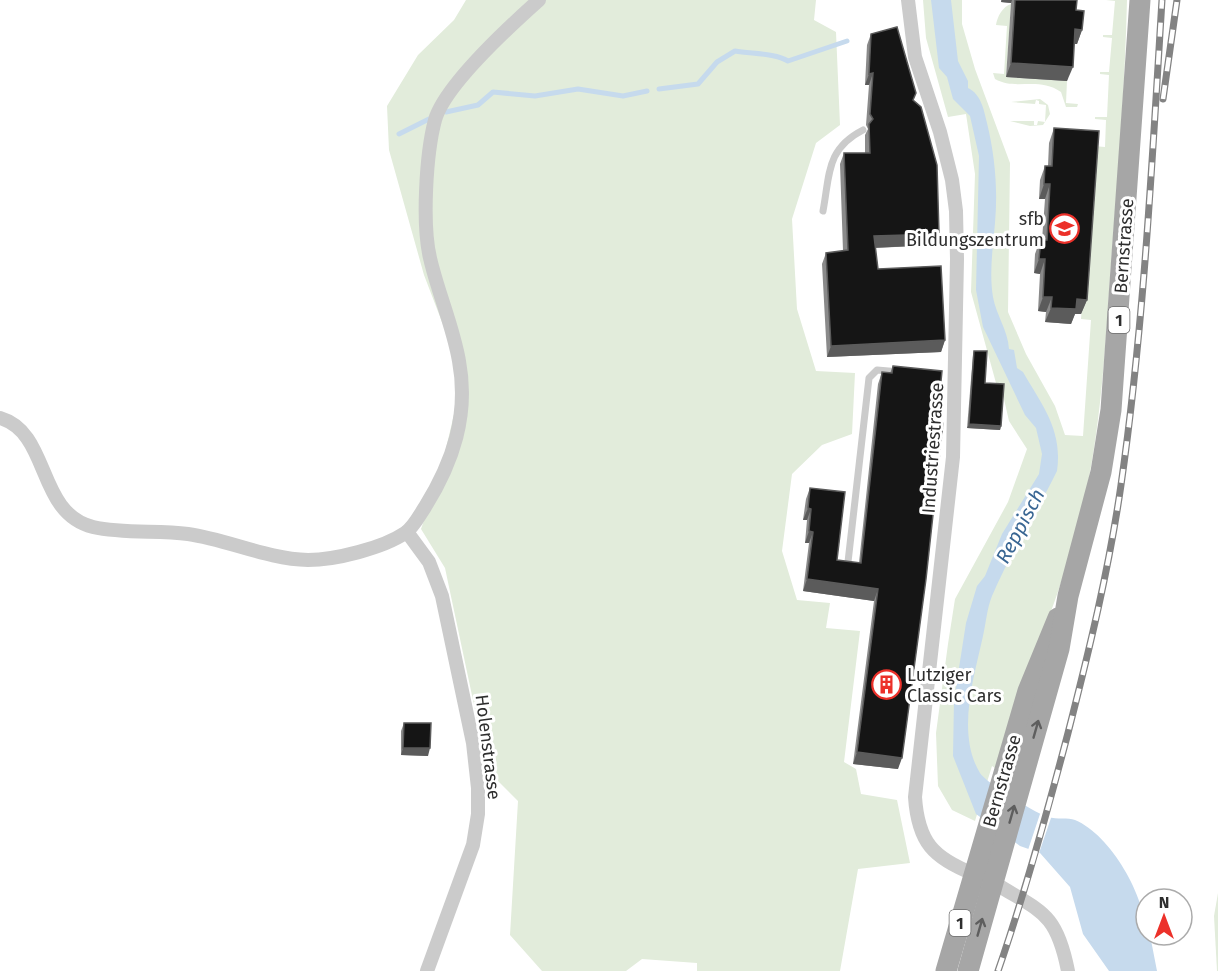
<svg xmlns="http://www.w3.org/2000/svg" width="1218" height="971" viewBox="0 0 1218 971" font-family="'Fira Sans',sans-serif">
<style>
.green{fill:#e2ecdb}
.water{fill:#c6daed}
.pier{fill:#fff}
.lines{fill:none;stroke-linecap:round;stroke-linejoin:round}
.stream{stroke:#c6daed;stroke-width:5}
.lane{stroke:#cbcbcb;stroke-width:7}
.street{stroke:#cbcbcb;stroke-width:14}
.primary{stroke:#a6a6a6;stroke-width:21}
.rail-casing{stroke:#838383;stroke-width:7}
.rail{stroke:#fff;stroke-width:4.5;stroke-dasharray:14;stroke-linecap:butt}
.wall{fill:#8a8a8a}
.shaded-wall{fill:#5b5b5b}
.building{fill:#151515;stroke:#5b5b5b;stroke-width:1.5}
.oneway{stroke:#5e5e5e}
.labels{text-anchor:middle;stroke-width:6;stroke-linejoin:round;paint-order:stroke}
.shield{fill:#fff;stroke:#6d6d6d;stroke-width:1.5}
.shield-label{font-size:16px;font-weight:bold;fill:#2e2e2e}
.poi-label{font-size:18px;fill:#2e2e2e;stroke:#fff;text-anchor:end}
.street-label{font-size:18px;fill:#2e2e2e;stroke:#fff}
.water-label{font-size:20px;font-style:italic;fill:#396693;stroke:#fff}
</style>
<rect width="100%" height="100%" fill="#fff"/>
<g class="green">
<path d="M 466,0 L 816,0 L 814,20 L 836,32 L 840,125 L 816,143 L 792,219 L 797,309 L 816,371 L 855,373 L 852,434 L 822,445 L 792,474 L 782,551 L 797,600 L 830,603 L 826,628 L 860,631 L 844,762 L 856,769 L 861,794 L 897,800 L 910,863 L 858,869 L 840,971 L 697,971 L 697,963 L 642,959 L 626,971 L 542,971 L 510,935 L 518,801 L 488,771 L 445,568 L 421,529 L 439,478 L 459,393 L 455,356 L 424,275 L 389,150 L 387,106 L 418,55 L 454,20 Z"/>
<path d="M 923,0 L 962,0 L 962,24 L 975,69 L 1010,163 L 1008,312 L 1026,354 L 1055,406 L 1065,435 L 1083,436 L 1091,320 L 1081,319 L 1093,146 L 1105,147 L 1106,120 L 1095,119 L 1095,117 L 1107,117 L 1109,75 L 1100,74 L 1100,72 L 1109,72 L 1112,38 L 1103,37 L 1103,35 L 1112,35 L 1115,1 L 1106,0 L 1127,0 C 1125,88 1118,175 1111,263 C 1105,350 1101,438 1079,523 C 1057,607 1021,685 995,768 L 992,766 L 975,821 L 952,810 L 938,786 L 936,733 L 948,644 L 955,599 L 1008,502 L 1027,449 L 1009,421 L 1001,386 L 996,383 L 971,292 L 975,174 L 966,114 L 948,117 L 926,38 Z"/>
<path d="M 1011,4 L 1006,77 L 1067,81 L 1066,103 L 1078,104 L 1077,107 L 1066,107 L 1061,92 C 1038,76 1016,91 995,79 L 993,73 L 1004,74 L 1007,26 L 996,25 C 997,17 1003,6 1011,4 Z"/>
<path d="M 1040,99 L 1048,105 L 1050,114 L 1043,125 L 1030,126 L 1010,121 L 1034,121 L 1034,125 L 1037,125 L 1038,121 L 1045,122 L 1046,105 L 1039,104 L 1039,101 L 1036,100 L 1035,104 L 1011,102 Z"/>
<path d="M 1218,893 L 1218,971 L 1217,971 L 1214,916 Z"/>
</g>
<path class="water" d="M 931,0 L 951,0 L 958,61 L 968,81 L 968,88 C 981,94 984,110 987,123 C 995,156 998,189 995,223 C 993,247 989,273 993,297 C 996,315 1008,330 1009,349 L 1014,350 L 1017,368 L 1023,372 C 1042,405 1063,430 1057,471 C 1037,512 1010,553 992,596 C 987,608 986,623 983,636 C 974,677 956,734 980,773 C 985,782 1037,814 1048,817 C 1057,820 1068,817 1075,820 C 1111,835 1146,897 1146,935 L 1150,935 L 1157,971 L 1109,971 L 1083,934 L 1070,887 L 1040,853 L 1020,846 L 976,814 L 953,756 L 954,700 L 966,623 L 977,586 L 985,576 L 1002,534 L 1039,474 L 1042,454 L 1036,428 L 1025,415 L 983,327 L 976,290 L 979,156 L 970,116 L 953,99 L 947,77 L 939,68 Z"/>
<path class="pier" d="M 1041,811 L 1052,815 L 1038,856 L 1034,856 L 1027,853 Z"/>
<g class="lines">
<g class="stream">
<path d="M 659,89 L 698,84 L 717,62 L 735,51 C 752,54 775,53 788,61 L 847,41"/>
<path d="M 446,112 L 478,105 L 493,92 L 535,96 L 578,89 L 623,96 L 647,91"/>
<path d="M 399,134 L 429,119"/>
</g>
<g class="lane">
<path d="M 823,211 C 830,174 826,149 863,130"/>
<path d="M 848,562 L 869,378 L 877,370 L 900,372"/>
</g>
<g class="street">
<path d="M 908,0 L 915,57 L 940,132 L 952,180 L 956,211 L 957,259 L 953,457 L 915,797 C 918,842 933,858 974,874"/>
<path d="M 0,418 C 51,433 36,513 93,527 C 124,534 157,530 188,534 C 229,540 267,559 308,560 C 335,560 383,548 405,533 C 414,527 419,516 425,507 C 453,462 469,415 459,361 C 453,326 438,293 430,258 C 422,224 426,154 435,120 C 445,85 511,25 539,0"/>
<path d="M 407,532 L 429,562 L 442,596 L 473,743 L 478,788 L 478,814 L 473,845 L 427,971"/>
<path d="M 993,882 C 1040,912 1056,910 1068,971"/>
</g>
<g class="primary">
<path d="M 946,971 L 1028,691 L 1058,618"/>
<path d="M 968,971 L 1059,649 L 1068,596 L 1101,472 L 1111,410 L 1140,0"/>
</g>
<defs>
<g id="rail">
<path d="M 1163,99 L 1177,0"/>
<path d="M 998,971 C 1025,893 1047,813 1068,733 C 1089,651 1109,569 1121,485 C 1144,325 1152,162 1162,0"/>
</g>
</defs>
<use href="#rail" class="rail-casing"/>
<use href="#rail" class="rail"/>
</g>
<g class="wall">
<path d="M 1001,0 L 1077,0 L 1076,10 L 1082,30 L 1077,44 L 1074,44 L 1067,81 L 1006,77 L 1011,3 L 1001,2 Z"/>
<path d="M 871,34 L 913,100 L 935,245 L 875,248 L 878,269 L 945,340 L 941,352 L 827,357 L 822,264 L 826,253 L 843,251 L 840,164 L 844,153 L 865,153 L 865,135 L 868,129 L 866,125 L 869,85 L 865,85 L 867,45 Z"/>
<path d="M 1054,128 L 1087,300 L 1081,314 L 1075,314 L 1071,324 L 1045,322 L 1046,312 L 1038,311 L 1040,274 L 1034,273 L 1035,254 L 1040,240 L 1042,240 L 1045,199 L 1039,199 L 1040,180 L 1045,166 L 1048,166 L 1049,143 Z"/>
<path d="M 974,351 L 1001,426 L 1000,430 L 967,428 L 973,355 Z"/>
<path d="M 893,366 L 898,769 L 853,764 L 874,601 L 803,591 L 809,543 L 805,543 L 807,520 L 803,520 L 806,499 L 810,488 L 837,560 L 859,563 L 878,384 L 882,372 L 890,373 Z"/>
<path d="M 404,723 L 428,756 L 401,755 L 401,731 Z"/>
</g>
<g class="shaded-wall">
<path d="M 1002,0 L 1012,0 L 1011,3 L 1001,2 Z"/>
<path d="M 1075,29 L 1082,30 L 1077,44 L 1070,44 Z"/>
<path d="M 1011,63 L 1073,67 L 1067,81 L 1006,77 Z"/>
<path d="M 873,73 L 869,85 L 865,85 L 869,74 Z"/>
<path d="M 1044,184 L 1050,184 L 1045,199 L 1039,199 Z"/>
<path d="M 939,234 L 935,245 L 870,248 L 874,236 Z"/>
<path d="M 1039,259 L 1045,259 L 1040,274 L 1034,273 Z"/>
<path d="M 1043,297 L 1052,297 L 1046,312 L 1038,311 Z"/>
<path d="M 1077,299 L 1087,300 L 1081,314 L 1075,314 L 1071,324 L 1045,322 L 1051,308 Z"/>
<path d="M 945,340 L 941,352 L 827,357 L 831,346 Z"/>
<path d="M 969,424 L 1001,426 L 1000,430 L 967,428 Z"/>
<path d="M 808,508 L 811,509 L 807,520 L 803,520 Z"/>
<path d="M 809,531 L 813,532 L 809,543 L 805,543 Z"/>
<path d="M 807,579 L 878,589 L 874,601 L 803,591 Z"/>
<path d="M 403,748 L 430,748 L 428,756 L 401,755 Z"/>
<path d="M 857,752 L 902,758 L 898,769 L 853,764 Z"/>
</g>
<g class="building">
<path d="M 1015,0 L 1077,0 L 1076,10 L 1084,11 L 1082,30 L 1075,29 L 1073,67 L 1011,63 Z"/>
<path d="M 897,27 L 916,93 L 913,100 L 921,107 L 937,165 L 939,234 L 874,236 L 878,269 L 941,266 L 945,340 L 831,346 L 826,253 L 848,250 L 844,153 L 870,153 L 869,124 L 873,119 L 870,114 L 873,73 L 869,74 L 871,34 Z"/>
<path d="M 1054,128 L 1099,131 L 1087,300 L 1077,299 L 1076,309 L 1051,308 L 1052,297 L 1043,297 L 1045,259 L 1039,259 L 1040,249 L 1040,240 L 1047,240 L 1050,184 L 1044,184 L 1045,166 L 1052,166 Z"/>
<path d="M 974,351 L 987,351 L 985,383 L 1004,384 L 1001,426 L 969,424 Z"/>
<path d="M 893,366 L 942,371 L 937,422 L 943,423 L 926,579 L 902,758 L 857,752 L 878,589 L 807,579 L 813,532 L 809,531 L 811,509 L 808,508 L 810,488 L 845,492 L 837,560 L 861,563 L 882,372 L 892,373 Z"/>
<path d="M 404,723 L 431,723 L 430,748 L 403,748 Z"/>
</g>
<defs><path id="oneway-shaft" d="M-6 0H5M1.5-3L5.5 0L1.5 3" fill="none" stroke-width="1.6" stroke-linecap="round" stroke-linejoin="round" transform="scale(1.5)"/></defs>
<g class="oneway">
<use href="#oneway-shaft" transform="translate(1036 729) rotate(-74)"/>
<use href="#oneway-shaft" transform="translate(1012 814) rotate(-74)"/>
<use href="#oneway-shaft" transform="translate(980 927) rotate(-74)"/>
</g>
<defs>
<symbol id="school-ring" viewBox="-11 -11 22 22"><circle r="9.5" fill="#fff" stroke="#ec312a" stroke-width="1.5"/><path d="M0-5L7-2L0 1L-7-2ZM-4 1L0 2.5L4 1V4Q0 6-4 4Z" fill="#ec312a"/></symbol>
<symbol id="building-ring" viewBox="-11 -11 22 22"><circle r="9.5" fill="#fff" stroke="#ec312a" stroke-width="1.5"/><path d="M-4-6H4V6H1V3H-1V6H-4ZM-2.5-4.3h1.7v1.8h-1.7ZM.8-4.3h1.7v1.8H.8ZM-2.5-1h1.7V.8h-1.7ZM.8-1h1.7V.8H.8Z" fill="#ec312a"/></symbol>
</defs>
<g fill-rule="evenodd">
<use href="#school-ring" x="1048" y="212" width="33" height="33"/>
<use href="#building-ring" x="870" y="668" width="33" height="33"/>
</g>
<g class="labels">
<g class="shield">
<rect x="1108.5" y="307" width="21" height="26" rx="4.5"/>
<rect x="949.5" y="910" width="21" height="26" rx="4.5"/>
</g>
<g class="shield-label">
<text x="1119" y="326">1</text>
<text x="960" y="929">1</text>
</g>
<g class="poi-label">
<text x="1044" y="225">sfb<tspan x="1044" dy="21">Bildungszentrum</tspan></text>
<text x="907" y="681" text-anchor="start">Lutziger<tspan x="907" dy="21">Classic Cars</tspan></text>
</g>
<g class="street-label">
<text transform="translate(1124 246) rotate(-86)" y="6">Bernstrasse</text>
<text transform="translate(933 448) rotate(-86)" y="6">Industriestrasse</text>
<text transform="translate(488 747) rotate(83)" y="6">Holenstrasse</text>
<text transform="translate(1002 781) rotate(-74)" y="6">Bernstrasse</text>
</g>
<g class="water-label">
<text transform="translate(1020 526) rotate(-62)" y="7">Reppisch</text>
</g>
</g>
<g transform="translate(1164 917)"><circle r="28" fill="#ffffff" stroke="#ababab" stroke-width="1.5"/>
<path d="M0-4.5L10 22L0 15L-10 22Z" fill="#ec312a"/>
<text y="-9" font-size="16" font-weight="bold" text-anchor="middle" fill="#2e2e2e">N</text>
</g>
</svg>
